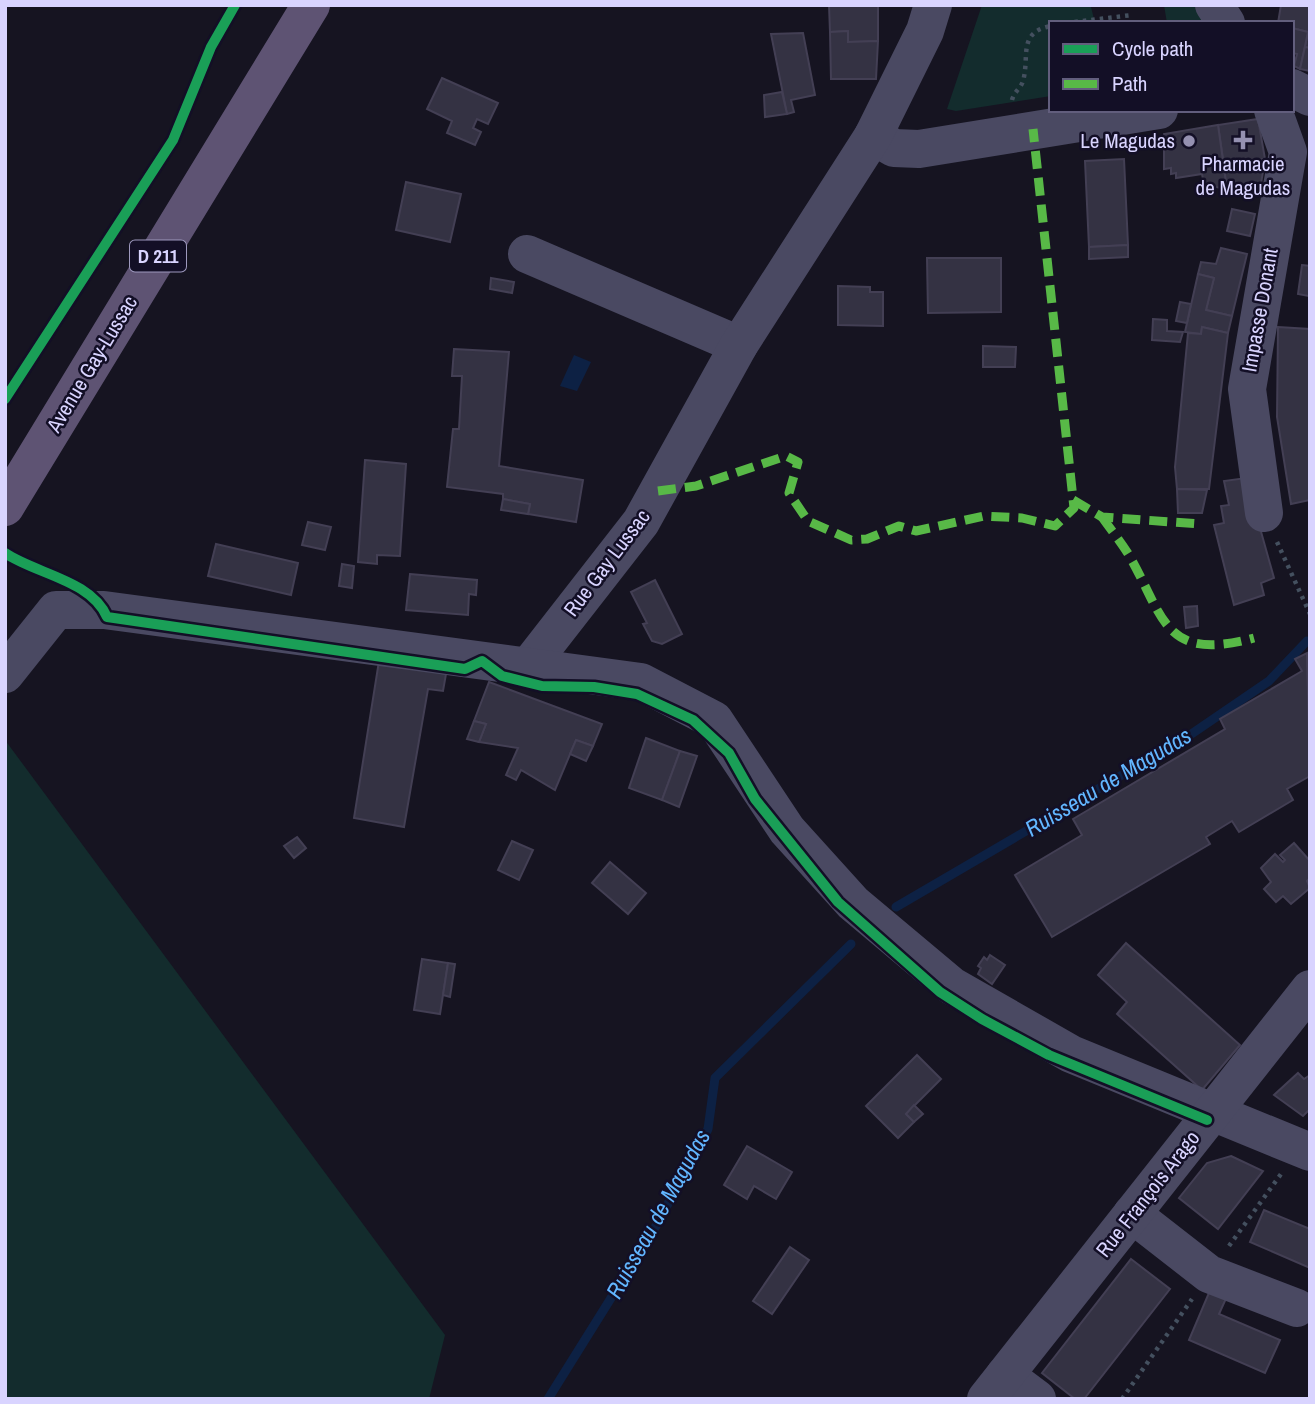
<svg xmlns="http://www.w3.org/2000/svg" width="1315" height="1404" viewBox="0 0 1315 1404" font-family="'Archivo Narrow',sans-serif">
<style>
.green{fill:#132c2d}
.water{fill:#0d2144}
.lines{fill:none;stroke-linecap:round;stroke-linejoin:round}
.stream{stroke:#0d2144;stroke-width:9}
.building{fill:#343243;stroke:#433f54;stroke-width:2}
.path{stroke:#44505f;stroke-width:4.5;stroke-dasharray:3.5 5;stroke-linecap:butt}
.minor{stroke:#4a4962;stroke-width:38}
.major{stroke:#5e5373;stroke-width:38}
.quiet{stroke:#58b947;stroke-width:9;stroke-dasharray:18 9;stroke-linecap:butt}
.cycleway-casing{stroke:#130f26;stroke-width:15}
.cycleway{stroke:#1a9f57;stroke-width:10}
.poi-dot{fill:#9591b1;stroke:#130f26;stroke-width:2.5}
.labels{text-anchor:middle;stroke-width:5;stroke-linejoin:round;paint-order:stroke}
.shield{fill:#130f26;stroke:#9e99be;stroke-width:2}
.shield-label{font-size:19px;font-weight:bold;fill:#d9d4ff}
.poi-label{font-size:21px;fill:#d9d4ff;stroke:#130f26;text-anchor:end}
.street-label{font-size:21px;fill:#d9d4ff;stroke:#130f26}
.water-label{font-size:23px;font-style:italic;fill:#62b6ff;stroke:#130f26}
</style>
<rect width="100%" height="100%" fill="#161421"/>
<g class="green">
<path d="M 982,5 L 1101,5 L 1091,7 L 1095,23 L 1051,23 L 1051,96 L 956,111 L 947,109 Z"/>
<path d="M 1164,5 L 1194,5 L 1205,23 L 1167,23 Z"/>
<path d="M 5,740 L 445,1335 L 429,1399 L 5,1399 Z"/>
</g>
<path class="water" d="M 574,355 L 591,362 L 577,391 L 560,386 Z"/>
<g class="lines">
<g class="stream">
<path d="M 896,907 L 1187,737 L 1269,681 L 1307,641"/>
<path d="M 548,1399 L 656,1226 L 708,1129 L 715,1078 L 851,944"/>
</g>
</g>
<g class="building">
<path d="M 829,5 L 878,5 L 878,41 L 848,42 L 848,31 L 830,32 Z"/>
<path d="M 1281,5 L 1310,5 L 1310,48 L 1305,47 L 1308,32 L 1292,28 L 1292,23 L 1278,23 Z"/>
<path d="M 1292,28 L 1308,32 L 1300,69 L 1294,66 L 1297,54 L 1292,53 Z"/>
<path d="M 848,31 L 848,42 L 878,41 L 876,79 L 831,79 L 830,32 Z"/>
<path d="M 803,33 L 815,95 L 791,100 L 794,112 L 787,114 L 771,34 Z"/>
<path d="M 1305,47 L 1310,48 L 1310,71 L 1300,69 Z"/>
<path d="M 442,78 L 498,103 L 488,124 L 477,119 L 473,128 L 481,132 L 475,145 L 447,133 L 452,121 L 427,109 Z"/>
<path d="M 782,92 L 787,114 L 765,117 L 764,95 Z"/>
<path d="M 1258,119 L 1265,159 L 1224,166 L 1218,125 Z"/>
<path d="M 1218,125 L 1227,189 L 1204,185 L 1202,174 L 1176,178 L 1176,173 L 1171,174 L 1171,168 L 1164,169 L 1164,134 Z"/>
<path d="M 1124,159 L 1128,245 L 1089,247 L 1085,161 Z"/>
<path d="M 1265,159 L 1259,196 L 1227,190 L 1224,166 Z"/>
<path d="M 406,182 L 461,194 L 450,242 L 396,230 Z"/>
<path d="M 1232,209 L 1255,214 L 1250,236 L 1227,231 Z"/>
<path d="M 1128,245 L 1128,257 L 1089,259 L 1089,247 Z"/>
<path d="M 1221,248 L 1247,254 L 1232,316 L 1206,310 L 1214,278 L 1198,274 L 1201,262 L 1216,264 Z"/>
<path d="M 927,258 L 1001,258 L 1001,312 L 928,313 Z"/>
<path d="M 1302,265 L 1310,266 L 1310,312 L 1309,296 L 1298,294 Z"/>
<path d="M 1198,274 L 1214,278 L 1206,310 L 1232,316 L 1228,333 L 1202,327 L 1201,334 L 1185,332 Z"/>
<path d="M 491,278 L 514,282 L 512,293 L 490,289 Z"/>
<path d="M 838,286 L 870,287 L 870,292 L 883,292 L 883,326 L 838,325 Z"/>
<path d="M 1180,302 L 1191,304 L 1187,323 L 1176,321 Z"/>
<path d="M 1153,319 L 1167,320 L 1167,331 L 1183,332 L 1180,342 L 1152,340 Z"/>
<path d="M 1202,327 L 1228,333 L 1209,489 L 1177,489 L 1175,467 L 1188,333 L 1201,334 Z"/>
<path d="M 1278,327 L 1310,329 L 1310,500 L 1291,504 L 1277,417 Z"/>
<path d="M 983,346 L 1016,347 L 1015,367 L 983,367 Z"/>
<path d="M 454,349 L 509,352 L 499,466 L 583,480 L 576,522 L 528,514 L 530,504 L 503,499 L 503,494 L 447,487 L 453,429 L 459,429 L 462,376 L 452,376 Z"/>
<path d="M 365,460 L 406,464 L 400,556 L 377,555 L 377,564 L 358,562 Z"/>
<path d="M 1246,478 L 1274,578 L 1261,583 L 1264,595 L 1234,605 L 1214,525 L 1224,523 L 1221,506 L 1229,505 L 1224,481 Z"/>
<path d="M 1177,489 L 1207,490 L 1202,513 L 1178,513 Z"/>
<path d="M 503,499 L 530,504 L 528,514 L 501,510 Z"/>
<path d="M 308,522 L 331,527 L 325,550 L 302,545 Z"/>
<path d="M 216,544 L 298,563 L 291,595 L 208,576 Z"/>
<path d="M 342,564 L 354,566 L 352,588 L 339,586 Z"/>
<path d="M 410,574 L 477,580 L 476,595 L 469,594 L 468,615 L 406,610 Z"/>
<path d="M 655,580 L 682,634 L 662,644 L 652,641 L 643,624 L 647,623 L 631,592 Z"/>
<path d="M 1197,606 L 1198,626 L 1186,628 L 1184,607 Z"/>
<path d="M 1307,653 L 1310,776 L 1287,789 L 1293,800 L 1239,832 L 1232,821 L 1206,837 L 1210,844 L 1052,937 L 1015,875 L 1082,835 L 1073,819 L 1225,729 L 1220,719 L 1302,671 L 1295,659 Z"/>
<path d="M 379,661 L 446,674 L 443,691 L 428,689 L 404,827 L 354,818 Z"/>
<path d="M 489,682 L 602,724 L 593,746 L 576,740 L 555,790 L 521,770 L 516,780 L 506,775 L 518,748 L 479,742 L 486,724 L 474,721 Z"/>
<path d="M 474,721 L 486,724 L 479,742 L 467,739 Z"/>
<path d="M 646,738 L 680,751 L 662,800 L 629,788 Z"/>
<path d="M 576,740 L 593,746 L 586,761 L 570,754 Z"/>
<path d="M 680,751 L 697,756 L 679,807 L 662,800 Z"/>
<path d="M 297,837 L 306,848 L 294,858 L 284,846 Z"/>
<path d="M 512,841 L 533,850 L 519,880 L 498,870 Z"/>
<path d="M 1294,843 L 1310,861 L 1310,878 L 1307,881 L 1310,888 L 1291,904 L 1283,896 L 1276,902 L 1264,889 L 1271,882 L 1261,868 L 1275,854 L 1283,862 L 1285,860 L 1280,855 Z"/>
<path d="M 610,862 L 646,893 L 628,914 L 592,883 Z"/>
<path d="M 1126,943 L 1240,1045 L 1202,1090 L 1117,1014 L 1127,1002 L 1098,975 Z"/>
<path d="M 990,955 L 1005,965 L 992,984 L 978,974 L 981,968 L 978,966 L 984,957 L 987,960 Z"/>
<path d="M 422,959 L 448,963 L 440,1014 L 414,1010 Z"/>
<path d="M 448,963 L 455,964 L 450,997 L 443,995 Z"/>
<path d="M 917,1055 L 941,1079 L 906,1114 L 914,1122 L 898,1138 L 866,1106 Z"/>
<path d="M 1298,1073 L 1304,1079 L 1310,1075 L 1310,1109 L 1303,1116 L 1274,1095 Z"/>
<path d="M 914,1105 L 923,1114 L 914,1122 L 906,1114 Z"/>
<path d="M 747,1146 L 792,1172 L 776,1199 L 754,1186 L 747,1199 L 724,1185 Z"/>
<path d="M 1231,1156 L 1263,1171 L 1218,1229 L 1179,1198 L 1207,1163 Z"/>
<path d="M 1264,1210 L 1310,1229 L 1310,1268 L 1250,1242 Z"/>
<path d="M 790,1247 L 809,1260 L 772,1314 L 753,1301 Z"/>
<path d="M 1131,1259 L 1170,1289 L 1084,1399 L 1075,1399 L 1042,1373 Z"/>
<path d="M 1211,1288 L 1228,1294 L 1219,1314 L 1280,1340 L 1265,1373 L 1189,1340 Z"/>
</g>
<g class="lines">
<g class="path">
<path d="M 1066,23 L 1132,15"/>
<path d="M 1012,100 C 1014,92 1021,88 1023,81 C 1030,57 1017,32 1051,26"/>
<path d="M 1277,542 L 1310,614"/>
<path d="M 1229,1246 L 1281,1174"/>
<path d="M 1122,1399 L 1192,1299"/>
</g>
<g class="minor">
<path d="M 1214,5 L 1226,23"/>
<path d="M 1292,88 L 1310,97"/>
<path d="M 873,136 L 894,148 L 919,149 L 1159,110"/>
<path d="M 527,254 L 739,345"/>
<path d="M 1264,513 L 1247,389 L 1288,152 L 1273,110"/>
<path d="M 528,667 L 641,522 L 739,345 L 873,136 L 925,31 L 933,5"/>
<path d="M 5,674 L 56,610 L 104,610 L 641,682 L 714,720 L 787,830 L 853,903 L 952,986 L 1071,1054 L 1310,1152"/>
<path d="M 1132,1214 L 1209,1274 L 1297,1308"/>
<path d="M 1005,1375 L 1037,1399"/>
<path d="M 986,1399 L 1310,989"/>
</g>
<path class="major" d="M 5,507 L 311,5"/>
<g class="quiet">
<path d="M 658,491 L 696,486 L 786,456 L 798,462 L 789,493 L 808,521 L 851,540 L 867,539 L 899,526 L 916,531 L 984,516 L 1022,518 L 1055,526 L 1074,508 L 1033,129"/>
<path d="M 1073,500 L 1102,517 L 1200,524"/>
<path d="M 1102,517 C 1111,530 1122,543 1130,557 C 1165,619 1164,662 1254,638"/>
</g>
<defs>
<g id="cycleway">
<path d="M 5,399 L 173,140 L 211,47 L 235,5"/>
<path d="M 5,553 C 36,574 91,580 107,617 L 465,669 L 482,661 L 502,676 L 542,686 L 594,687 L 637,694 L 693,720 L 729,753 L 755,799 L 838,902 L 940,992 L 982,1019 L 1049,1055 L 1207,1120"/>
</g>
</defs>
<use href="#cycleway" class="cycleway-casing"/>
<use href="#cycleway" class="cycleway"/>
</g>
<g class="poi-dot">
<path d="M1239.5 129.5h7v7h7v7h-7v7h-7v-7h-7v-7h7z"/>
<circle cx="1189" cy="141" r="7"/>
</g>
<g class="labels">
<rect class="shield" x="130" y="240.5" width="56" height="31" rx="5"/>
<g class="shield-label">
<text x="158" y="263">D 211</text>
</g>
<g class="poi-label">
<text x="1175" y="148">Le Magudas</text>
<text x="1243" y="171" text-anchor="middle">Pharmacie<tspan x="1243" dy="24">de Magudas</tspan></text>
</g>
<g class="street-label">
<text transform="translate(1260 310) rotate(-80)" y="7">Impasse Donant</text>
<text transform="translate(92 364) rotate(-59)" y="7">Avenue Gay-Lussac</text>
<text transform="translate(607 563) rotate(-53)" y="7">Rue Gay Lussac</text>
<text transform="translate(1148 1194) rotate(-52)" y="7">Rue François Arago</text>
</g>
<g class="water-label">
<text transform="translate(1108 782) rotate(-31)" y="8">Ruisseau de Magudas</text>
<text transform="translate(658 1214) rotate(-61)" y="8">Ruisseau de Magudas</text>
</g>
</g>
<rect width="1315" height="1404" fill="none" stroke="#d9d4ff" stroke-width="14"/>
<rect x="1049" y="21" width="245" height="91" fill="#130f26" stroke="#625e7d" stroke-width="2"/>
<rect x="1063" y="44" width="35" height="10" fill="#1a9f57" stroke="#625e7d" stroke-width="2"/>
<text x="1112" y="56" font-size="21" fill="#d9d4ff">Cycle path</text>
<rect x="1063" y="79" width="35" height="10" fill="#58b947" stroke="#625e7d" stroke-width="2"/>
<text x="1112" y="91" font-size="21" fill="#d9d4ff">Path</text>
</svg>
